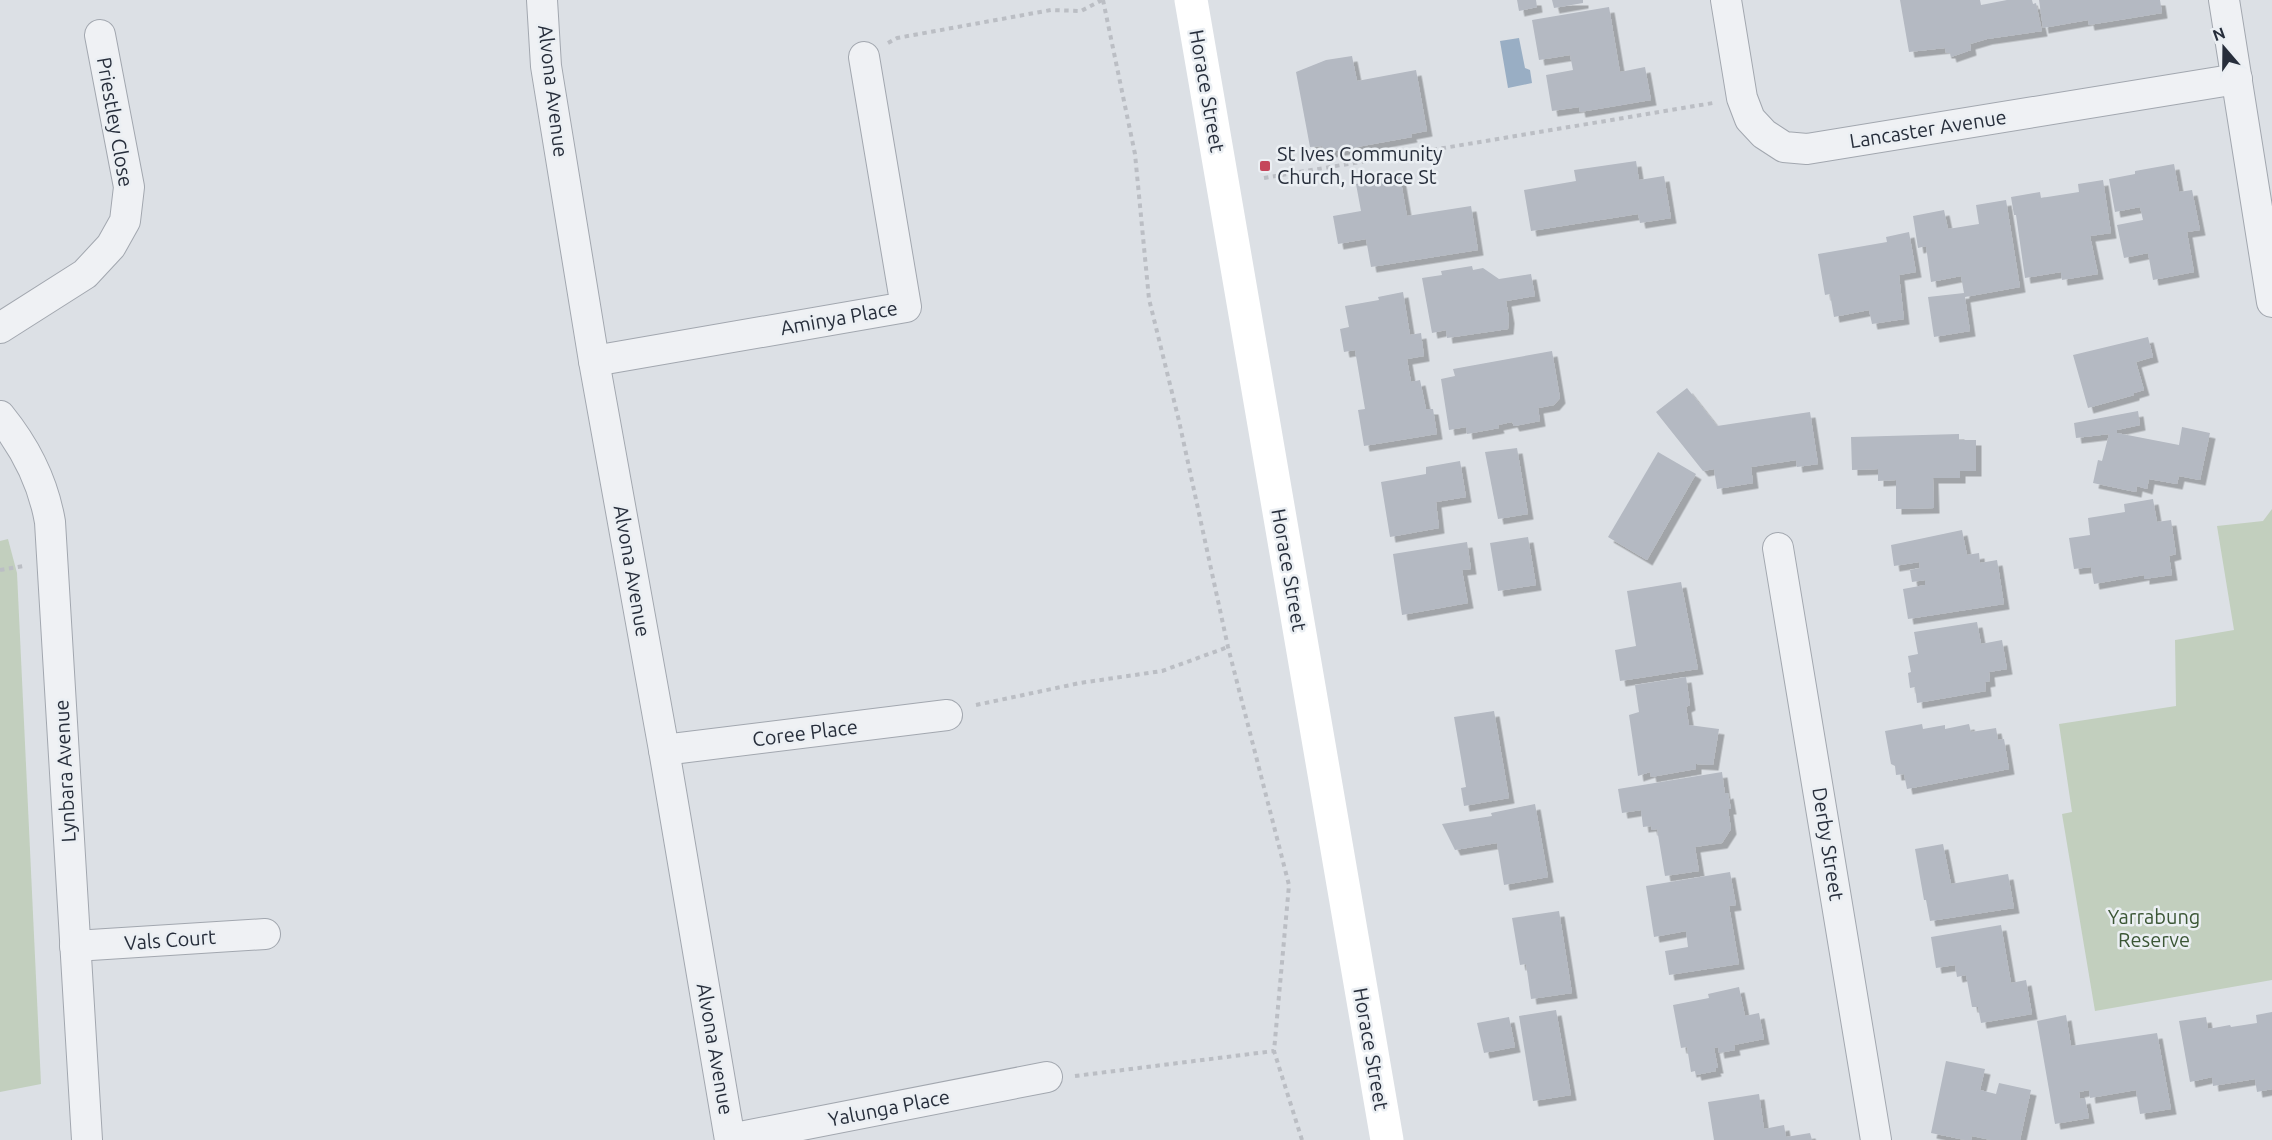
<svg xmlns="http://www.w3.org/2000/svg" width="2272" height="1140" viewBox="0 0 2272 1140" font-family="Ubuntu,sans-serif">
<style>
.green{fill:#c2cfbe}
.water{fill:#99aec4}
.building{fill:#b4b9c2;filter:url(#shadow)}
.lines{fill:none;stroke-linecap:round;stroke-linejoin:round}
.street-casing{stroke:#a2a7af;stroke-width:32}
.path{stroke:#bbbec4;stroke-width:4;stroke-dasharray:4.5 4.5;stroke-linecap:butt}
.street{stroke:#eff1f4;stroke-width:30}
.secondary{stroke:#fff;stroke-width:33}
.poi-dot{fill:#c5465b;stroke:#ebeff3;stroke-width:2}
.labels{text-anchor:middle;stroke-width:5;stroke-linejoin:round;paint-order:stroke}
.street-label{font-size:20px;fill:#272e3b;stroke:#ebeff3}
.poi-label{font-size:20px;fill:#272e3b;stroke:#ebeff3;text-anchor:start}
.park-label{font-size:20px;fill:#3b5635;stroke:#ebeff3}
</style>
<defs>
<filter id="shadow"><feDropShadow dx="5.5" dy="5.5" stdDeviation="0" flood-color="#0004"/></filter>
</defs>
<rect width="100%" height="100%" fill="#dce0e5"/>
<g class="green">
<path d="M 2272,509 L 2272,980 L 2095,1011 L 2062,814 L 2072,812 L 2059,724 L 2176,706 L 2175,640 L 2234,630 L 2217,526 L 2263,521 Z"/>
<path d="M 8,539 L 17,573 L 41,1084 L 0,1092 L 0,541 Z"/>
</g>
<path class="water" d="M 1519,38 L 1525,68 L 1530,70 L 1532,83 L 1508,88 L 1500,41 Z"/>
<g class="building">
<path d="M 1517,0 L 1536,0 L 1537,7 L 1519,11 Z"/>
<path d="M 1552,0 L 1583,0 L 1583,3 L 1554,8 Z"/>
<path d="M 1900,0 L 1980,0 L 1981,5 L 2007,0 L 2032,0 L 2033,4 L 2036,3 L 2042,31 L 1987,39 L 1970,44 L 1971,50 L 1951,57 L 1950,53 L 1946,53 L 1945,48 L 1909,52 Z"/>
<path d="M 2039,0 L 2160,0 L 2162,13 L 2089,25 L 2088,20 L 2043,28 Z"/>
<path d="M 1609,7 L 1620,72 L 1645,67 L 1651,100 L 1580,112 L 1579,107 L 1552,111 L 1546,75 L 1573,70 L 1570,55 L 1539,60 L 1532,20 Z"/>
<path d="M 1352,56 L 1357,81 L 1416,70 L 1427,131 L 1411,134 L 1412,137 L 1324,153 L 1322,146 L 1310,147 L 1296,72 L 1326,60 Z"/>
<path d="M 1636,161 L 1639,180 L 1664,176 L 1671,218 L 1640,223 L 1638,214 L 1531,231 L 1524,190 L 1576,181 L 1574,170 Z"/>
<path d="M 2174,164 L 2179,192 L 2192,190 L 2200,230 L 2187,232 L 2194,272 L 2153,280 L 2148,253 L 2124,258 L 2117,225 L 2143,220 L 2140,207 L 2115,212 L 2109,179 L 2135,174 L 2135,171 Z"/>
<path d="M 1400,176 L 1407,216 L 1471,206 L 1478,250 L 1371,267 L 1366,239 L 1338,244 L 1333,216 L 1361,211 L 1356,184 Z"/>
<path d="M 2103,180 L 2111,233 L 2090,236 L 2098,274 L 2062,280 L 2061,272 L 2025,278 L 2016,215 L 2014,215 L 2011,197 L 2040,192 L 2041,198 L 2079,192 L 2078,184 Z"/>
<path d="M 2006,200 L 2020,287 L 1965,297 L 1970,331 L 1934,337 L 1928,297 L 1964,293 L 1961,276 L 1931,282 L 1926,246 L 1918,248 L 1913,216 L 1944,210 L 1948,229 L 1979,224 L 1976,205 Z"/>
<path d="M 1909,232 L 1916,272 L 1899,275 L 1904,319 L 1872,324 L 1869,310 L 1834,317 L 1830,294 L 1825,295 L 1818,254 L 1887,242 L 1886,237 Z"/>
<path d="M 1472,266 L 1473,270 L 1483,268 L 1499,279 L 1531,274 L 1535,296 L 1506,301 L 1509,318 L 1508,329 L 1447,338 L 1446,330 L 1432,333 L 1422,278 L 1442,275 L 1441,271 Z"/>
<path d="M 1403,292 L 1410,335 L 1421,333 L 1424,356 L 1407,359 L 1411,382 L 1420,380 L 1426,409 L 1433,409 L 1437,434 L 1364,446 L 1358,410 L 1365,409 L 1355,350 L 1344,352 L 1340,329 L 1349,327 L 1345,306 L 1379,300 L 1378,297 Z"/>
<path d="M 2148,337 L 2153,357 L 2136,362 L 2144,390 L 2134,393 L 2134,395 L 2088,408 L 2073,355 Z"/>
<path d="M 1552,351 L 1560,398 L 1554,405 L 1538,408 L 1540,421 L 1514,426 L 1512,422 L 1498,425 L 1499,428 L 1467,434 L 1466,427 L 1449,430 L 1441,379 L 1455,376 L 1453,369 Z"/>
<path d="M 1687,388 L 1717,426 L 1810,412 L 1818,464 L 1797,467 L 1796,460 L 1751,467 L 1753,483 L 1717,489 L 1714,469 L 1703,471 L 1656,412 Z"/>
<path d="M 2138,411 L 2140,425 L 2117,430 L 2117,433 L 2179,445 L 2182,427 L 2210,433 L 2200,480 L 2179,476 L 2177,484 L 2149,479 L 2147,489 L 2137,486 L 2136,492 L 2093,483 L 2098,460 L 2102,461 L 2109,434 L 2076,438 L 2074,423 Z"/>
<path d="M 1959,434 L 1959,440 L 1976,440 L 1976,471 L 1960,471 L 1960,478 L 1933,478 L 1934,508 L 1896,509 L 1896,480 L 1878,481 L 1878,469 L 1852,470 L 1851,437 Z"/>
<path d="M 1517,448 L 1528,514 L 1498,519 L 1485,452 Z"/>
<path d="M 1658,452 L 1696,474 L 1647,560 L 1608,537 Z"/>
<path d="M 1460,461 L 1466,497 L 1436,502 L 1439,528 L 1390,537 L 1381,482 L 1426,474 L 1426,467 Z"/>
<path d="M 2153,499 L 2157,522 L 2171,520 L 2176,554 L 2169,556 L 2172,575 L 2144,579 L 2144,575 L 2094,584 L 2091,567 L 2074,569 L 2069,538 L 2090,535 L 2088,518 L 2125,512 L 2124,504 Z"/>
<path d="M 1962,530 L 1967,555 L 1979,553 L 1980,563 L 1997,560 L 2004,604 L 1908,619 L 1903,589 L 1925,585 L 1925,580 L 1912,582 L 1910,570 L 1920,568 L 1919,562 L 1894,566 L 1891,545 Z"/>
<path d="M 1528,537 L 1536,585 L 1498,591 L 1490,543 Z"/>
<path d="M 1467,542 L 1471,569 L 1462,570 L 1468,603 L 1402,615 L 1393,554 Z"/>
<path d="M 1681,582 L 1698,669 L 1620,681 L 1615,650 L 1636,646 L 1627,591 Z"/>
<path d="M 1977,622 L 1981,644 L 2002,640 L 2007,669 L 1989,672 L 1990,681 L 1985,682 L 1986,691 L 1917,703 L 1915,687 L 1910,688 L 1908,673 L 1911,672 L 1908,656 L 1918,654 L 1914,632 Z"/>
<path d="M 1686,677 L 1690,705 L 1686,707 L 1689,725 L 1719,729 L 1713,765 L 1696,764 L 1696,769 L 1651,777 L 1650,772 L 1638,776 L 1629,715 L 1639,712 L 1635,685 Z"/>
<path d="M 1494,711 L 1509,798 L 1464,806 L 1461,788 L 1466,787 L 1454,717 Z"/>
<path d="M 1922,724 L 1923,729 L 1945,725 L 1945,729 L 1969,724 L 1971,732 L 1996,728 L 1998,740 L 2004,739 L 2009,769 L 1907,789 L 1904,774 L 1896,775 L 1895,766 L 1891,764 L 1885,731 Z"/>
<path d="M 1722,772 L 1725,794 L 1728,793 L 1731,809 L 1728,809 L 1731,829 L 1722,843 L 1695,847 L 1699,871 L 1665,876 L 1657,829 L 1652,830 L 1651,826 L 1643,827 L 1641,810 L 1622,813 L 1618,789 Z"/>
<path d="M 1535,804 L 1548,877 L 1504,885 L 1497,843 L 1455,850 L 1442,824 L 1492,816 L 1491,813 Z"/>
<path d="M 1943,844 L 1951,884 L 2008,874 L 2014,908 L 1930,921 L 1926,900 L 1924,900 L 1915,849 Z"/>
<path d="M 1730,872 L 1736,905 L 1729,906 L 1739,964 L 1669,975 L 1665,951 L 1688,947 L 1686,931 L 1654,937 L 1646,886 Z"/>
<path d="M 1559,911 L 1572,993 L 1531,999 L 1526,964 L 1520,965 L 1512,918 Z"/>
<path d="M 2001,925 L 2011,983 L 2026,980 L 2032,1014 L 1981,1023 L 1978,1007 L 1972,1007 L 1966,975 L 1957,977 L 1955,965 L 1936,968 L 1931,937 Z"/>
<path d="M 1739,987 L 1745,1016 L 1759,1013 L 1764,1039 L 1734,1045 L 1735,1050 L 1719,1053 L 1718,1047 L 1714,1048 L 1718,1068 L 1715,1068 L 1716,1071 L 1696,1075 L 1695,1071 L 1691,1072 L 1687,1047 L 1681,1048 L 1673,1005 L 1709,998 L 1708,994 Z"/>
<path d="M 1556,1010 L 1571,1095 L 1533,1101 L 1519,1016 Z"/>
<path d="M 2272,1012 L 2272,1089 L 2257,1092 L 2255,1079 L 2213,1086 L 2212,1077 L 2190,1082 L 2179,1021 L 2206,1017 L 2208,1029 L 2230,1025 L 2231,1027 L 2257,1023 L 2256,1015 Z"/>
<path d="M 2066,1015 L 2071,1046 L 2157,1033 L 2171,1109 L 2140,1114 L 2136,1090 L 2090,1098 L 2089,1090 L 2079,1092 L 2080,1099 L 2085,1098 L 2089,1118 L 2055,1124 L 2037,1021 Z"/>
<path d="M 1509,1017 L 1515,1047 L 1484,1053 L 1477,1023 Z"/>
<path d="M 1946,1061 L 1985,1069 L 1980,1090 L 1996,1094 L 1999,1083 L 2031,1090 L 2020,1140 L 1991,1140 L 1972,1136 L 1971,1140 L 1965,1140 L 1931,1133 Z"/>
<path d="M 1759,1094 L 1764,1129 L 1784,1125 L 1786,1137 L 1810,1133 L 1812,1140 L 1714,1140 L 1708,1102 Z"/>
</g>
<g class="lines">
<defs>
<g id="street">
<path d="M 542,0 L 546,66 L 594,361 L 664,750 L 730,1140"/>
<path d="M 1726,0 L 1742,98 L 1750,119 L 1764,134 L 1784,147 L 1807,149 L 2237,79"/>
<path d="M 2224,0 L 2272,302"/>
<path d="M 0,328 L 85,274 L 111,246 L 125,221 L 129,187 L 100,35"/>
<path d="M 594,361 L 906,307 L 864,57"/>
<path d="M 0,416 C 26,448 43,481 50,522 L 87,1140"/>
<path d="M 1778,548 L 1876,1140"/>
<path d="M 664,750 L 947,715"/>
<path d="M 75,946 L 265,934"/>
<path d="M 730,1139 L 1047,1077"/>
</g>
</defs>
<use href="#street" class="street-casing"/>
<g class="path">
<path d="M 1103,0 L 1135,154 L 1149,299 L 1179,421 L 1228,647 L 1289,885 L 1274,1051 L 1302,1140"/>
<path d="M 888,43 L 897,38 L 1051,10 L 1081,11 L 1102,0"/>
<path d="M 1264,178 L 1713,103"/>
<path d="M 0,570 L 24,566"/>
<path d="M 976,705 L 1080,683 L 1162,671 L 1228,647"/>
<path d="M 1075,1076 L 1274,1051"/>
</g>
<use href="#street" class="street"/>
<path class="secondary" d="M 1191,0 L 1387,1140"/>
</g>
<rect class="poi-dot" x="1259" y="160" width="12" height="12" rx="3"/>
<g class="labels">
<g class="street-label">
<text transform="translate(553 91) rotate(83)" y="7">Alvona Avenue</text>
<text transform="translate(1207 91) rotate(80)" y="7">Horace Street</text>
<text transform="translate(115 122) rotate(80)" y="7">Priestley Close</text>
<text transform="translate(1928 129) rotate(-9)" y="7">Lancaster Avenue</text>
<text transform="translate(839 318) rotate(-10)" y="7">Aminya Place</text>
<text transform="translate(1289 570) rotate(80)" y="7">Horace Street</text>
<text transform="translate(632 571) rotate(80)" y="7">Alvona Avenue</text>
<text transform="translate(805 733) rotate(-7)" y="7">Coree Place</text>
<text transform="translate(65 771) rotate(-93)" y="7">Lynbara Avenue</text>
<text transform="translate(1828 844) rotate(81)" y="7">Derby Street</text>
<text transform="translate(170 940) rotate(-4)" y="7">Vals Court</text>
<text transform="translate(715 1049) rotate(80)" y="7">Alvona Avenue</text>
<text transform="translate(1371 1049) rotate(80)" y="7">Horace Street</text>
<text transform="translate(889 1108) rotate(-11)" y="7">Yalunga Place</text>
</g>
<g class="poi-label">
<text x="1277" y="161">St Ives Community<tspan x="1277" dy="23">Church, Horace St</tspan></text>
</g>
<g class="park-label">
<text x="2154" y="924">Yarrabung<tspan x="2154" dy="23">Reserve</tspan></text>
</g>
</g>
<g transform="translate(2224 48) rotate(340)" stroke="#ebeff3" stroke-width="4.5" paint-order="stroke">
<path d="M0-4.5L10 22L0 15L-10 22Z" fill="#272e3b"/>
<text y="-9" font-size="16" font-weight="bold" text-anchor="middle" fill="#272e3b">N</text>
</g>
</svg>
